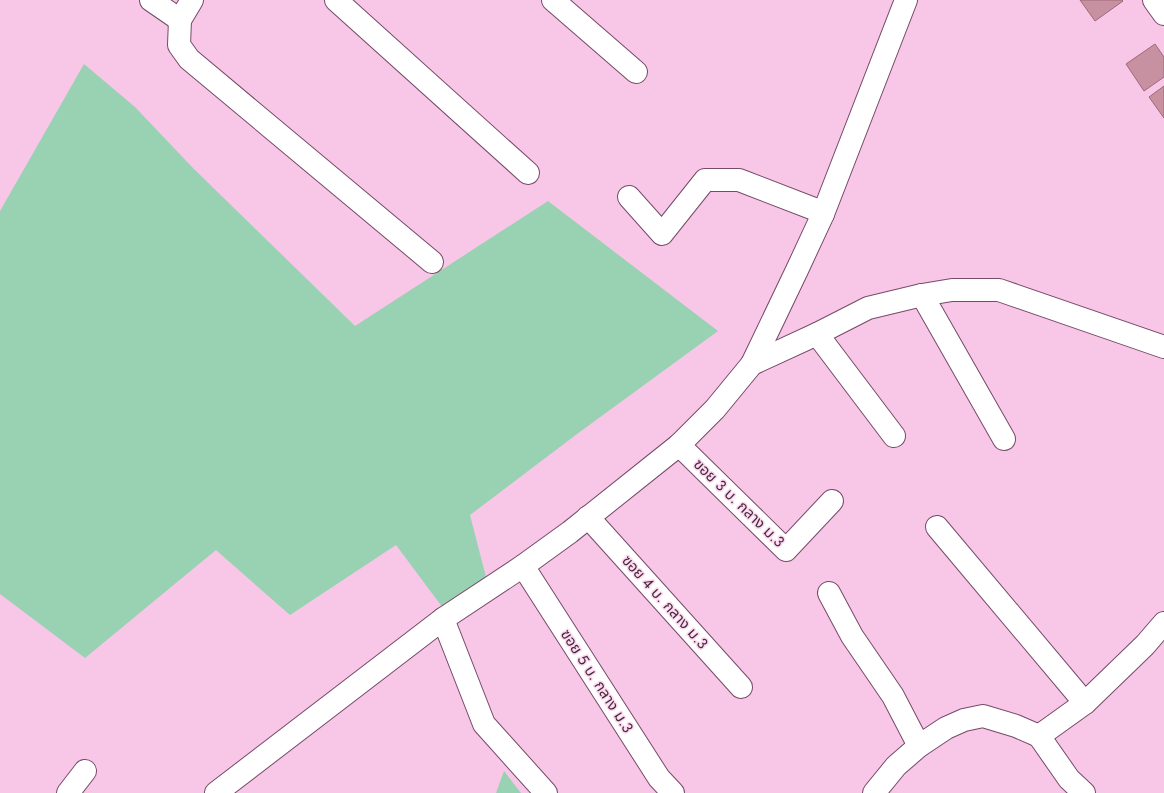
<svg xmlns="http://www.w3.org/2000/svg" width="1164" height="793" viewBox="0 0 1164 793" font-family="Jost,'Noto Sans Thai',sans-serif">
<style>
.green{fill:#99d2b3}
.building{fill:#c891a1;stroke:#9d6978}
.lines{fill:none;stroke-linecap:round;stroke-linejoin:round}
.minor-casing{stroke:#754b67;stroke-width:24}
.minor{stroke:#fff;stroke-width:22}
.labels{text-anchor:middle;stroke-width:3;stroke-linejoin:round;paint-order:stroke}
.street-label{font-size:15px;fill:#402d39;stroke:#ffd7f0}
</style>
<rect width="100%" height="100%" fill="#f8c6e6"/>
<g class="green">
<path d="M 84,64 L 135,107 L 193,168 L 355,326 L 548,201 L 718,331 L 577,434 L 470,515 L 487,581 L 443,608 L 396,545 L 290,615 L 216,550 L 85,658 L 0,594 L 0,211 Z"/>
<path d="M 504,771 L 521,793 L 496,793 Z"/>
</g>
<g class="building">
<path d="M 1080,0 L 1122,0 L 1123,1 L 1095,21 Z"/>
<path d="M 1155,44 L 1164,57 L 1164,77 L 1144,91 L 1126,64 Z"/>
<path d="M 1164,86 L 1164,118 L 1149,97 Z"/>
</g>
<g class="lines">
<defs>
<g id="minor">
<path d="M 151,0 L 180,20"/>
<path d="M 192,0 L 180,20 L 179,45 L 189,59 L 432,262"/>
<path d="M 336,0 L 528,173"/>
<path d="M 553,0 L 636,72"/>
<path d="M 1154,0 L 1164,14"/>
<path d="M 629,197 L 662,234 L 705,180 L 739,180 L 822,212 L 823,214"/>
<path d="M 922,295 L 1004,439"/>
<path d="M 817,334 L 894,436"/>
<path d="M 752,364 L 817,334 L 868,308 L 922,295 L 952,290 L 999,290 L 1164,347"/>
<path d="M 679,445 L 786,550 L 832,501"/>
<path d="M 588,517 L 741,687"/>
<path d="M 937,527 L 1085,703"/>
<path d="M 523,566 L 659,778 L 673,793"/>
<path d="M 829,593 L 852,636 L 893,696 L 919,746"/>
<path d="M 443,619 L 484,724 L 546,793"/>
<path d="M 1039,736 L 1085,703 L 1145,645 L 1164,623"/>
<path d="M 1039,736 L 1069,779 L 1084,793"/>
<path d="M 68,793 L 85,771"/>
<path d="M 216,793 L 443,619 L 523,566 L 570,532 L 679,445 L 715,409 L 752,364 L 797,270 L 823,214 L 906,0"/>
<path d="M 874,793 L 896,766 L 919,746 L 946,728 L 964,720 L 983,716 L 1016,726 L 1039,736"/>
</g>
</defs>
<use href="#minor" class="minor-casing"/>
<use href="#minor" class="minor"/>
</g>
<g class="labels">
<g class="street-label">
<text transform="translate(739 503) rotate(44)" y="5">ฃอย 3 บ. กลาง ม.3</text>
<text transform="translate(665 602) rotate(48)" y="5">ฃอย 4 บ. กลาง ม.3</text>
<text transform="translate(597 681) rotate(57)" y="5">ฃอย 5 บ. กลาง ม.3</text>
</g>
</g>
</svg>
